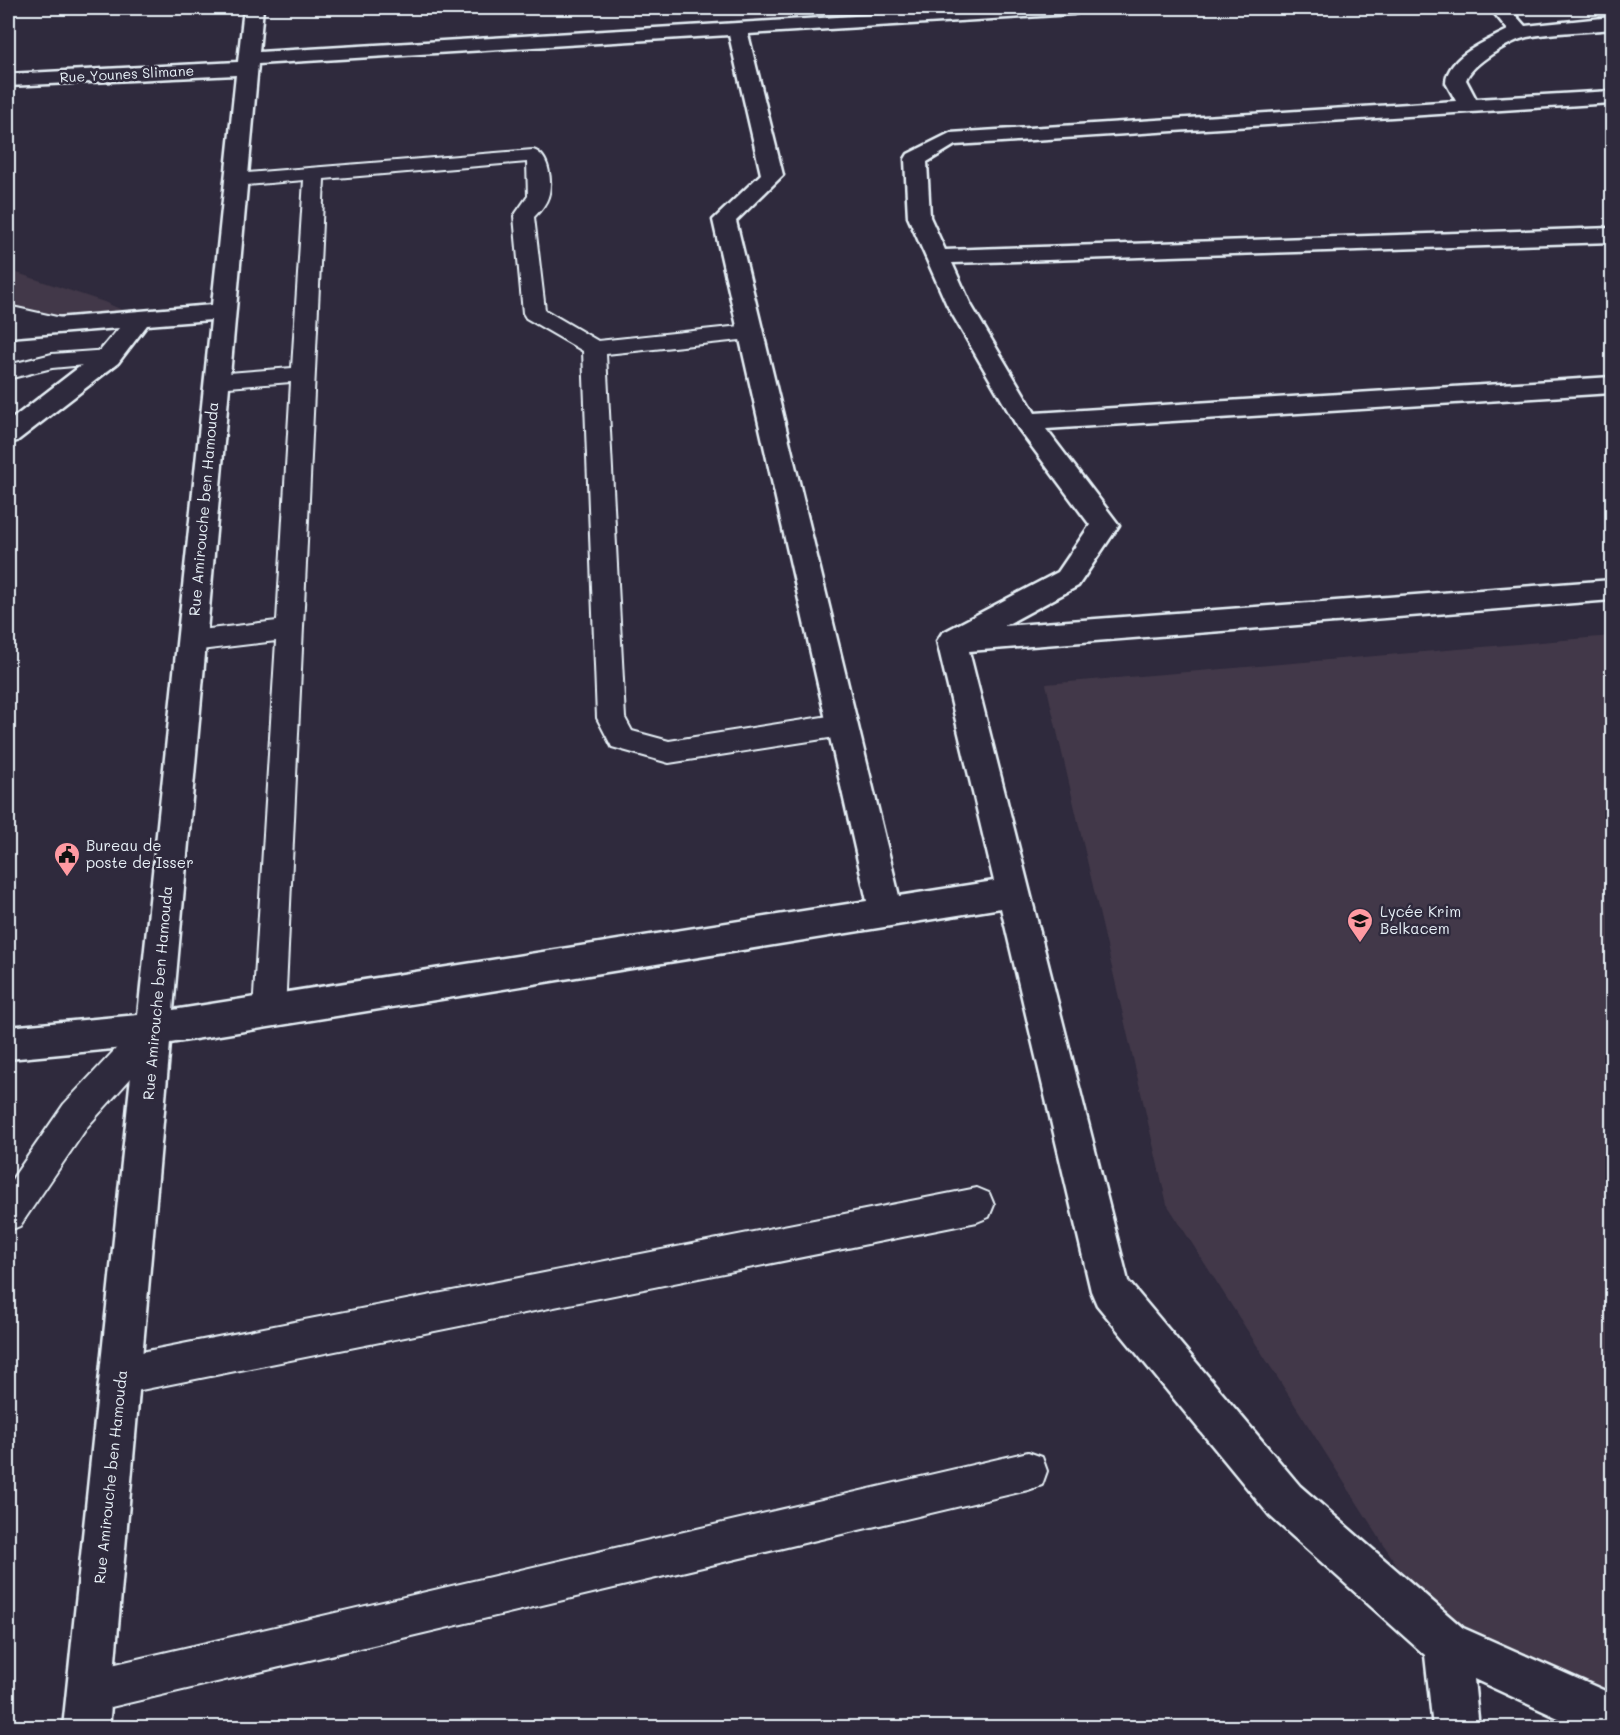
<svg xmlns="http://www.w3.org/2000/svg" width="1620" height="1735" viewBox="0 0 1620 1735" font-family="Mali,sans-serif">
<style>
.built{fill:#433949}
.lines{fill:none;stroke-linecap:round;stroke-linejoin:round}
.service-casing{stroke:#e8f1f8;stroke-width:4}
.minor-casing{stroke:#e8f1f8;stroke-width:5}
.service{fill:#2f2a3d;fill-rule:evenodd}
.minor{fill:#2f2a3d;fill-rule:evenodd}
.labels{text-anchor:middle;stroke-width:5;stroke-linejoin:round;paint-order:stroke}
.far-street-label{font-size:14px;fill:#e8f1f8;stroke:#2f2a3d}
.street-label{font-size:15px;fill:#e8f1f8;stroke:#2f2a3d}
.poi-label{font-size:15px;fill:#e8f1f8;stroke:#2f2a3d;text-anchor:start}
</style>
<rect width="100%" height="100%" fill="#2f2a3d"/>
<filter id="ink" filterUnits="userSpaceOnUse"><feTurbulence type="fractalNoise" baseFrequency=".0167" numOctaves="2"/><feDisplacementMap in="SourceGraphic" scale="12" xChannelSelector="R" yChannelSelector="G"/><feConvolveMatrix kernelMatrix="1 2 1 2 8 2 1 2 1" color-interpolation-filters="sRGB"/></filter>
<g filter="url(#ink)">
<g class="built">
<path d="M 8,270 L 104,302 L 140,318 L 8,322 Z"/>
<path d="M 1612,636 L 1612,1705 L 1447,1644 L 1167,1204 L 1046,684 Z"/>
</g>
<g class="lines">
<defs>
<g id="service">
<path d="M 533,150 C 549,154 553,182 548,197 C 546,204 540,211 534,217 L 545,310 L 598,341 L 750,325 L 758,327 L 761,332 L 758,337 L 750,339 L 606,354 L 625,718 L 632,731 L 669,741 L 842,714 L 852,717 L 856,725 L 852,733 L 842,736 L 669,763 L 612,747 L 597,718 L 583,351 L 526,318 L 523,313 L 514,216 L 528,196 L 527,162 L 324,179 L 285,1011 L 280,1021 L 269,1025 L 258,1021 L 253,1011 L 276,641 L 192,651 L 183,648 L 179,641 L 183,634 L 192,631 L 277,621 L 291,382 L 216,388 L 208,386 L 205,381 L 208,376 L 216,374 L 292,368 L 304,180 L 235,186 L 228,184 L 225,180 L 228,176 L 235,174 Z"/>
<path d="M 8,306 L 70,320 L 73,325 L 70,330 L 62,332 L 8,320 Z"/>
<path d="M 109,350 L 117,352 L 120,357 L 117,362 L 52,368 L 8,379 L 8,365 L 52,354 Z"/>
<path d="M 155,1014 L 166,1019 L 171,1029 L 166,1039 L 88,1126 L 20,1226 L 8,1231 L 8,1185 L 64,1104 L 144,1019 Z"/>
<path d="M 977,1188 L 989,1193 L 994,1205 L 989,1217 L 977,1222 L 121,1394 L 108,1388 L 102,1375 L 108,1362 L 121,1356 Z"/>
<path d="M 1028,1452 L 1042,1457 L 1047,1471 L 1042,1485 L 1028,1490 L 90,1712 L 75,1706 L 69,1691 L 75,1676 L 90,1670 Z"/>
</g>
<path id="minor" d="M 244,8 L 263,8 L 259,52 L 987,8 L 1082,8 L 1080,12 L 1073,14 L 748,34 L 783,175 L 736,221 L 899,896 L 994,881 L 937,641 L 942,633 L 1058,572 L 1090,525 L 1018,428 L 947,305 L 908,217 L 905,159 L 908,154 L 950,133 L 1456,101 L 1446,83 C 1447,56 1487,41 1508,30 L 1490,8 L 1509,8 L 1525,26 L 1612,17 L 1612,29 C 1584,32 1554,32 1527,37 C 1510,41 1471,64 1466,80 L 1476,99 L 1612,91 L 1612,103 L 955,145 L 927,162 L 930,217 L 945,250 L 1612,228 L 1612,242 L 952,263 L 971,305 L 1035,413 L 1612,377 L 1612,393 L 1046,429 L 1119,525 L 1078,586 L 1004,626 L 1612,580 L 1612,600 L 969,651 L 1128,1281 L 1300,1486 L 1463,1628 L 1612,1694 L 1612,1728 L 1580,1728 L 1474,1679 L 1479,1728 L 1433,1728 L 1425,1655 L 1270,1516 L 1097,1305 L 1091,1291 L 1001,908 L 170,1043 L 109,1728 L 63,1728 L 134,1047 L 8,1059 L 8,1027 L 138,1015 L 211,320 L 147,325 L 118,363 L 17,441 L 8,444 L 8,422 L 100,351 L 119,328 L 8,337 L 8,322 L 212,305 L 236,75 L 8,86 L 8,74 L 238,62 ZM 729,35 L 761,174 L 713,220 L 867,901 L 173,1010 L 258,64 Z"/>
</defs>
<use href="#service" class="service-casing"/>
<use href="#minor" class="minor-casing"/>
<use href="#service" class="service"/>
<use href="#minor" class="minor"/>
</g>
</g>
<defs>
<symbol id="civic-pin" viewBox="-11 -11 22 30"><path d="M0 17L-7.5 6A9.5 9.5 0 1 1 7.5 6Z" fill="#ff9aa2" stroke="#2f2a3d"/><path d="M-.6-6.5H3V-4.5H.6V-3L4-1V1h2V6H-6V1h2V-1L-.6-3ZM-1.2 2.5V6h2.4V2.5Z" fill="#111"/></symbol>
<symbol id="school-pin" viewBox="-11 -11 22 30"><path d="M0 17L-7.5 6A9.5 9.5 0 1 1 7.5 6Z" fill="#ff9aa2" stroke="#2f2a3d"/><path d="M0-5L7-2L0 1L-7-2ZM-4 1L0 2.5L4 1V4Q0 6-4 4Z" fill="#111"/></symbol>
</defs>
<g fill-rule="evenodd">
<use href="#civic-pin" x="52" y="840" width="30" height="40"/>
<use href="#school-pin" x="1345" y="906" width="30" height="40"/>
</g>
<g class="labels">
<g class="far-street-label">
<text transform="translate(127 74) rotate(-3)" y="5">Rue Younes Slimane</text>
</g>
<g class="street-label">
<text transform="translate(204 509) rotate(-85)" y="5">Rue Amirouche ben Hamouda</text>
<text transform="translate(158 993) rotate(-85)" y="5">Rue Amirouche ben Hamouda</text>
<text transform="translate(111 1477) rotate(-84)" y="5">Rue Amirouche ben Hamouda</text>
</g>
<g class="poi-label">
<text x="86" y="851">Bureau de<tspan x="86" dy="17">poste de Isser</tspan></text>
<text x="1380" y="917">Lycée Krim<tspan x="1380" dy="17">Belkacem</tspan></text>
</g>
</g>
<rect width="1620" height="1735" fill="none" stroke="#2f2a3d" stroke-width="30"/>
<rect x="15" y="15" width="1590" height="1705" fill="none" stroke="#e8f1f8" stroke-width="2" filter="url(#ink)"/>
</svg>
